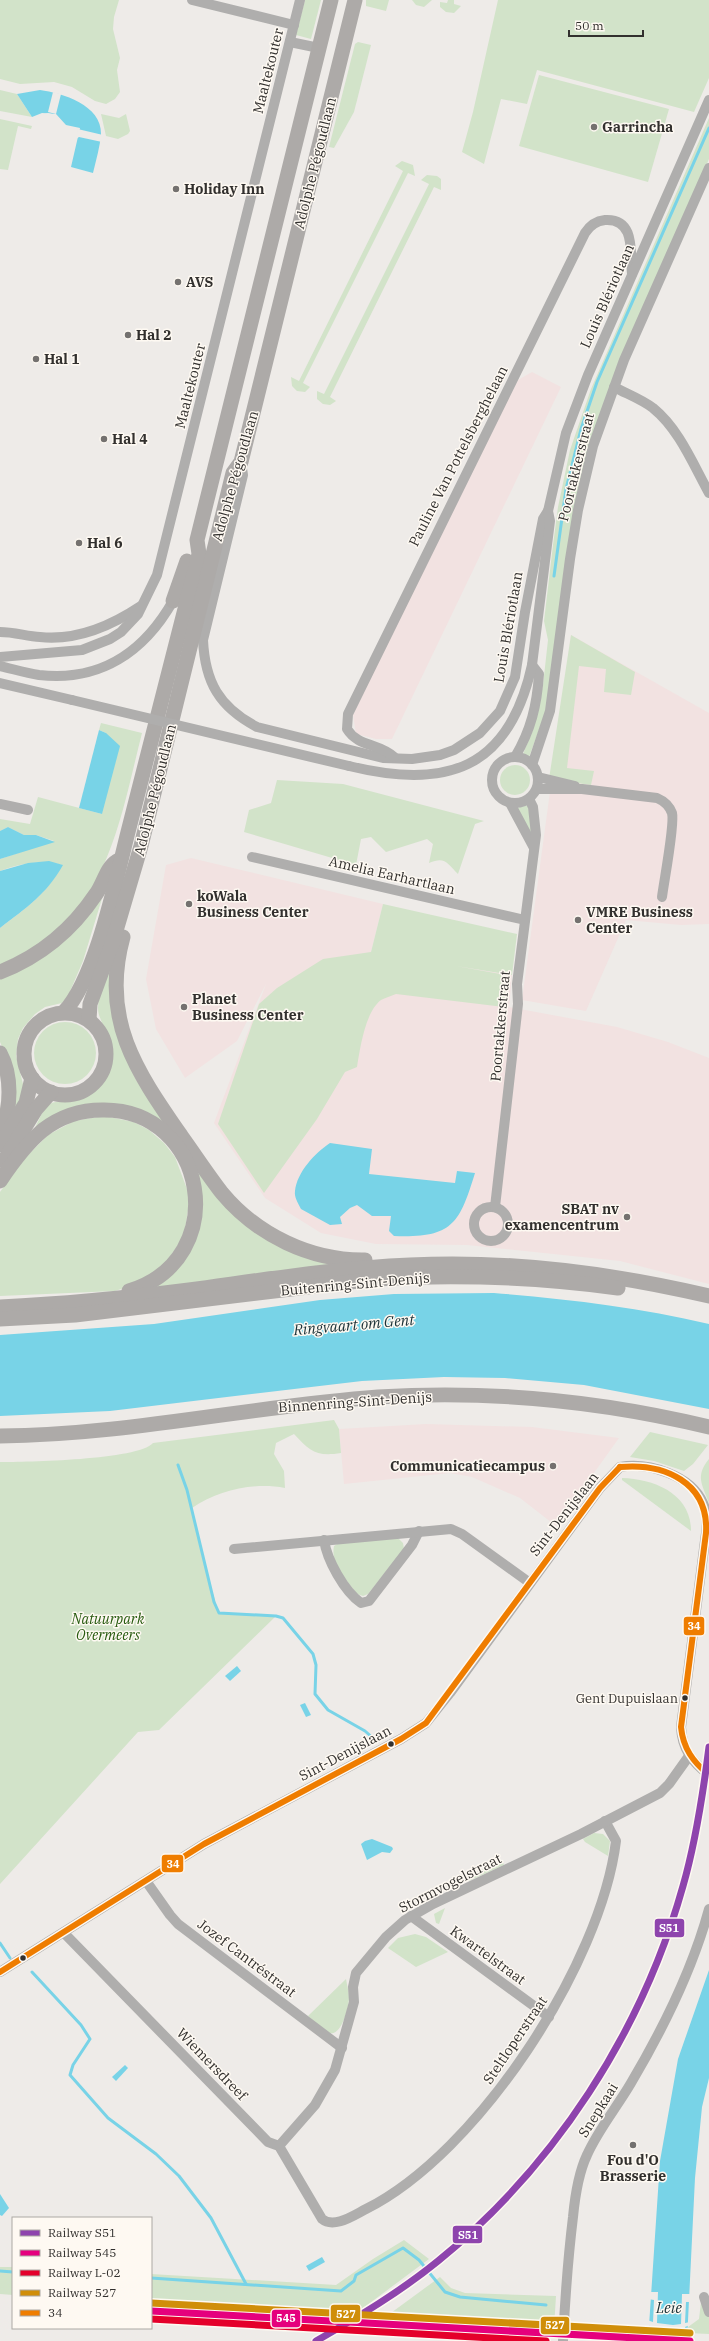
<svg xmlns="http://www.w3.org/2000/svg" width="709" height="2341" viewBox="0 0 709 2341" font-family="'IBM Plex Serif',serif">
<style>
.commercial{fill:#f2e2e1}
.green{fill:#d2e3c9}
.water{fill:#78d3e7}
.pier{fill:#eeebe8;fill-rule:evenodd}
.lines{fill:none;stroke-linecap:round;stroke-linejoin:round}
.stream{stroke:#78d3e7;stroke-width:3}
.minor{stroke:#afaead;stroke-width:10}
.highway{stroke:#adaaa8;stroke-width:15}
.minor-bridge{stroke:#afaead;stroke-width:10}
.bus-1-casing{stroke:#fef9f2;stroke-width:9}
.bus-1{stroke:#ef7d00;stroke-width:6}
.rail-1-casing{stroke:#fef9f2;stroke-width:10}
.rail-2-casing{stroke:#fef9f2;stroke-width:10}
.rail-3-casing{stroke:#fef9f2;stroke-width:10}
.rail-4-casing{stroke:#fef9f2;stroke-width:10}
.rail-1{stroke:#8e44ad;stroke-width:7}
.rail-2{stroke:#e5007d;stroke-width:7}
.rail-3{stroke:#e4002b;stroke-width:7}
.rail-4{stroke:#d08e09;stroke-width:7}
.poi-dot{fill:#74716f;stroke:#fef9f2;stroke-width:1.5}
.bus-dot{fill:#32302e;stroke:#fef9f2;stroke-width:1.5}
.labels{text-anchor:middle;stroke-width:3;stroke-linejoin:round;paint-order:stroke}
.bus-label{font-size:13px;fill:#32302e;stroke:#fef9f2;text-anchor:end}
.street-label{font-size:14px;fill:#32302e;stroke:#fef9f2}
.poi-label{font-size:14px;font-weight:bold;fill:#32302e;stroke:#fef9f2;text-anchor:start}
.park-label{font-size:14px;font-style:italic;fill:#265a0e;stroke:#fef9f2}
.water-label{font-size:15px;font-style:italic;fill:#1a3036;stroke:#fef9f2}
.line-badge{stroke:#fef9f2;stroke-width:1.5}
.badge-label{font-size:11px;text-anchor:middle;font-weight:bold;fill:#fff}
</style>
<rect width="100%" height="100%" fill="#eeebe8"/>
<g class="commercial">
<path d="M 532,372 L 561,387 L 392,739 L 376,739 L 356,734 L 353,715 L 441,531 L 518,380 Z"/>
<path d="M 571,635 L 709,713 L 709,924 L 681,925 L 626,920 L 586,1011 L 522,1000 Z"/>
<path d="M 191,858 L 383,904 L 371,952 L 512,975 L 509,1007 L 617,1027 L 668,1042 L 709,1058 L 709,1284 L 620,1261 L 467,1245 L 376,1244 L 321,1233 L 265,1198 L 214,1123 L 266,984 L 237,1041 L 185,1078 L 156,1029 L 146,979 L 166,865 Z"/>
<path d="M 426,1424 L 532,1427 L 619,1438 L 556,1526 L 520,1498 L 472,1477 L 450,1473 L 344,1484 L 339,1429 Z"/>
</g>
<g class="green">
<path d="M 0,0 L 119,0 L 114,17 L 113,29 L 120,58 L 117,70 L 120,92 L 115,99 L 106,104 L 95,101 L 72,87 L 54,82 L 20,84 L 0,79 Z"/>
<path d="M 305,0 L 321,0 L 311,39 L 296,35 Z"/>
<path d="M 366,0 L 389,0 L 386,11 L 366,6 Z"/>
<path d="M 412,0 L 432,0 L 424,7 L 416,5 Z"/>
<path d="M 448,0 L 454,0 L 454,4 L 461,6 L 454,13 L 446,12 L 440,7 L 440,2 L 447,3 Z"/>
<path d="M 498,0 L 709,0 L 709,78 L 694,112 L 537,70 L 527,104 L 501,99 L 484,164 L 462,152 L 473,112 Z"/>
<path d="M 358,42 L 371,45 L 354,112 L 334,148 L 329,147 L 355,44 Z"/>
<path d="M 539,75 L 669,109 L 648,182 L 519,146 Z"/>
<path d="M 0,90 L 17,94 L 32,117 L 0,111 Z"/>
<path d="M 101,114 L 119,118 L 126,114 L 130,131 L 128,134 L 118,139 L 106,136 Z"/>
<path d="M 709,118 L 709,159 L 598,420 L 547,708 L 529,757 L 523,754 L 533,730 L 543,685 L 548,640 L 544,621 L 553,545 L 558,507 L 570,450 L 591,389 Z"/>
<path d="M 0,119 L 32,126 L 31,129 L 18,126 L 8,170 L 0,169 Z"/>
<path d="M 402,161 L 413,165 L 415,176 L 408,173 L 303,383 L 310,387 L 305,392 L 297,391 L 292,386 L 291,377 L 299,381 L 403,171 L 395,166 Z"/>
<path d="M 427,175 L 437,176 L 441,179 L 441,190 L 434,187 L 330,397 L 336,401 L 330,405 L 323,404 L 317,399 L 317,391 L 324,394 L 429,184 L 421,180 Z"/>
<path d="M 571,635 L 635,672 L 631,695 L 604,692 L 606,669 L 579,666 L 567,768 L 594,771 L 591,785 L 549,779 Z"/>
<path d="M 101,723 L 142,733 C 123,807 112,888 48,939 C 34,950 15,957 0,965 L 0,928 C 26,908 46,895 62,865 C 43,859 19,864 0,871 L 0,859 L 54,841 L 36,835 L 24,835 L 8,827 L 0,831 L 0,819 L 30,824 L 38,797 L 102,814 L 106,733 L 99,730 Z"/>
<circle cx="515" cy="780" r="15"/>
<path d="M 277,780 L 343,784 L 484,821 L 475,824 L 458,874 C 447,863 445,856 429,863 L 433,844 L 427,839 L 386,852 L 371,837 L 361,839 L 356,865 L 244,832 L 249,810 L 271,803 Z"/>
<path d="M 528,805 L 532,836 L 517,808 Z"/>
<path d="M 107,882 L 83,961 L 68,996 L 62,1003 L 45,1007 L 35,1014 L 23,1028 L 18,1039 L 16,1056 L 23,1084 L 23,1095 L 10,1116 L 9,1062 L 0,1042 L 0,978 L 31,964 Z"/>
<path d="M 383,904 L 517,934 L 512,975 L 456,966 L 506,975 L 504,1007 L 396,994 C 391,996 385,998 381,1000 C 365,1012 360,1049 357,1067 L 345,1072 L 317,1119 L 264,1193 L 218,1124 L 259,1004 L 277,988 L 323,959 L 371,952 Z"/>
<path d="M 115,953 L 123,1051 L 136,1080 L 171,1129 L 124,1107 L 32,1133 C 37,1125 41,1113 47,1106 C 59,1095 90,1108 105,1079 C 112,1066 116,1050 109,1036 C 105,1027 98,1018 98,1008 C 98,989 108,970 115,953 Z"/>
<circle cx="65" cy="1053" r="31"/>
<path d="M 104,1116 L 134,1122 L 149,1130 L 164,1143 L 175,1157 L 190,1197 L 184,1236 L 165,1264 L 140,1283 L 115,1291 L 0,1296 L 0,1192 L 22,1161 L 48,1135 L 74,1121 Z"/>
<path d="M 194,1165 L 222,1197 L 335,1265 L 147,1289 L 170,1276 L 189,1253 Z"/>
<path d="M 334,1420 L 339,1429 L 341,1453 C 316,1457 310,1451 294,1434 L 276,1443 L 274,1454 L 284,1471 L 285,1488 C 254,1482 218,1490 192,1508 L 205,1568 L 219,1613 L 276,1616 L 159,1730 L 138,1732 L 0,1884 L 0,1462 C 26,1462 138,1460 153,1443 Z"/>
<path d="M 650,1432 L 708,1445 L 693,1464 L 684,1471 L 654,1461 L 630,1457 Z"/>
<path d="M 709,1459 L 709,1503 C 702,1484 695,1476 709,1459 Z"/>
<path d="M 622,1478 C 655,1479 691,1494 691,1531 L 622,1480 Z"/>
<path d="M 397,1537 L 403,1543 L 404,1549 L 368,1594 L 363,1596 L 357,1594 C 347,1580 330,1564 334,1546 L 341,1542 Z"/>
<path d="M 594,1833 L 603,1834 L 610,1841 L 608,1856 L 585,1842 L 583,1839 Z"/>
<path d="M 502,1860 L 504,1865 L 469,1881 L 467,1880 L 467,1877 Z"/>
<path d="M 445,1908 L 439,1924 L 436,1923 L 434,1914 Z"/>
<path d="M 415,1934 L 426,1937 L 448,1952 L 416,1967 L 388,1948 L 398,1938 Z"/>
<path d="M 346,1979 C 347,1985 349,1992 349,1998 C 349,2006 342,2036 330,2033 C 323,2031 314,2021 308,2016 Z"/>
<path d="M 404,2240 L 429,2259 L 351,2317 L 151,2304 L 151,2274 L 336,2285 L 373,2259 Z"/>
<path d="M 0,2267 L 13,2267 L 13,2295 L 0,2294 Z"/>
<path d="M 440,2277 L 451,2288 L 465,2293 L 556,2296 L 554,2328 L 384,2318 Z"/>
<path d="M 709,2296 L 709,2334 L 687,2333 L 688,2327 L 699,2319 L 701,2302 Z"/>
</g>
<g class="water">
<path d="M 40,90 C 62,93 102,105 101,134 C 100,147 96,160 93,173 L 71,167 L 80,128 L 66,125 L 56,114 L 42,113 L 32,117 L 17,94 Z"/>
<path d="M 99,730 L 106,733 L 120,746 L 102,814 L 79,808 Z"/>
<path d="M 8,827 L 24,835 L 36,835 L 55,842 L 0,859 L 0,831 Z"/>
<path d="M 49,861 L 63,865 C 46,895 26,908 0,928 L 0,871 L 28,863 Z"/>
<path d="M 330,1143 L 372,1149 L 369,1174 L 455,1183 L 457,1171 L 475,1173 C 459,1225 452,1238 394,1236 L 389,1231 L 391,1216 L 372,1216 L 357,1205 L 350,1208 L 340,1217 L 342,1224 L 330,1225 L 301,1209 C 298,1203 294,1197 295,1191 C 297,1172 315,1153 330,1143 Z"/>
<path d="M 494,1293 C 567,1299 638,1307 709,1324 L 709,1409 L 584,1385 L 505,1378 L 444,1377 L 362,1381 L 110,1411 L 0,1416 L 0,1335 L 154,1324 L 320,1300 L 394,1294 Z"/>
<path d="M 237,1666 L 241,1671 L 230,1681 L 225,1676 Z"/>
<path d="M 305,1703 L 311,1715 L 306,1717 L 300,1705 Z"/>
<path d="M 372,1839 L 392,1847 L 393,1849 L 390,1853 L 382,1852 L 367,1860 L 361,1844 L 365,1841 Z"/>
<path d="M 709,1970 L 709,2078 L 702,2107 L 695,2178 L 687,2341 L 648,2341 L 660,2161 L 678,2059 Z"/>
<path d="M 125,2065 L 128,2068 L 116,2081 L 112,2077 Z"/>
<path d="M 0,2194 L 9,2208 L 2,2216 L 0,2215 Z"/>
<path d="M 322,2257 L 325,2262 L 309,2271 L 306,2266 Z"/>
</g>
<g class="pier">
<path d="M 53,92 L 61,94 L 56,114 L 48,112 Z"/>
<path d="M 48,113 L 56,115 L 59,118 L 65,126 L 103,135 L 102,142 L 79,137 L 76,139 L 78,130 L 65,126 L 55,116 L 43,115 L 35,119 L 32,119 L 43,114 Z"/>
<path d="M 649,2292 L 658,2292 L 657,2323 L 673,2325 L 681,2324 L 682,2294 L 691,2294 L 691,2302 L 686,2302 L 685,2323 L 690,2322 L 690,2325 L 685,2327 L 685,2335 L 689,2336 L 689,2341 L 646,2341 L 647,2333 L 652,2333 L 647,2320 L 653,2322 L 654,2300 L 648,2299 ZM 657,2330 L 680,2331 L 680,2335 L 657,2334 Z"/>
</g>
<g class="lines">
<g class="stream">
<path d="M 554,576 L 566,489 L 581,429 L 597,382 L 709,128"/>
<path d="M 178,1465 L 187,1490 L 214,1602 L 219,1613 L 276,1616 L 283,1618 L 313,1654 L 316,1665 L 315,1694 L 328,1710 L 365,1731 L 374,1739"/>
<path d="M 0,1943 L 10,1958"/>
<path d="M 32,1972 L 81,2025 L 90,2039 L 73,2065 L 70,2075 L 108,2118 L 156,2154 L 179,2176 L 211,2218 L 246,2284"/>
<path d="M 0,2271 L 13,2272"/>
<path d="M 151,2278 L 341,2291 L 354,2281 L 356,2275 L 403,2248 L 419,2260 L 445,2292 L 460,2297 L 546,2305"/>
</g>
<g class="minor">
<path d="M 192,0 L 294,25"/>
<path d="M 290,42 L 319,48"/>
<path d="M 614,387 C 627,394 641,399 653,408 C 679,429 693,464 709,493"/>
<path d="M 241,462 L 243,475 L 203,640 C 205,682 219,707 257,727 L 383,758 L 412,759 L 440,755 L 454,750 L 480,733 L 500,711 L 515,677 L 525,612 L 543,519 L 548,511"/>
<path d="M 0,632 C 14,632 26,636 40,637 C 77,641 111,626 141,606"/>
<path d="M 0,657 L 82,650 L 110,639 L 121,632 L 138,614 L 157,575 L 300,0"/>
<path d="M 0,666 C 13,669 26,673 39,675 C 100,682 144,652 173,601"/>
<path d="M 0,683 L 72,700"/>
<path d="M 394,757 C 379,743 358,747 347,729 L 348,714 L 585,233 C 590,225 596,221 605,220 C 636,218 630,253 632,274"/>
<path d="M 515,757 C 531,730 537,705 539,674 L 532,665"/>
<circle cx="515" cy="780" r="23"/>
<path d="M 532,765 L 550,711 L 570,559 L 578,510 L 593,446 L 624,360 L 709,168"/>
<path d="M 349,766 C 446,790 509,770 532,665 L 550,521 L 548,511 L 566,433 L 588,375 L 709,100"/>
<path d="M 538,777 L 575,786"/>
<path d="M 537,789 L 582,789 L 657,798 C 664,801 669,805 672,813 C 675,824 664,881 662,897"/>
<path d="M 510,803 L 534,848"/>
<path d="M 0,804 L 28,810"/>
<path d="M 252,857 L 525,920"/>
<circle cx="491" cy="1224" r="17"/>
<path d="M 495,1207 L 518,1004 L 517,984 L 536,835 L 533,807 L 529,799"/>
<path d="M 324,1540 C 327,1560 344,1591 361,1603 L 369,1601 L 412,1545 L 419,1531"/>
<path d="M 234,1549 L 451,1529 L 462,1534 L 530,1583"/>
<path d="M 146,1881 L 170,1915 L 178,1924 L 342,2048"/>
<path d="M 411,1916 L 549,2017"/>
<path d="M 64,1933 L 268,2142 L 279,2146 L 322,2219 C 334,2229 354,2215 366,2209 C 478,2153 601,1964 616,1841 L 605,1821"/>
<path d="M 0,1972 L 204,1844 L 401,1739 L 426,1723 L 450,1693 L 600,1488 L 620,1467 C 648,1462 691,1475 703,1503 C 707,1512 707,1523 706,1533 L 681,1727 C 682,1749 692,1762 709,1775"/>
<path d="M 279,2146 L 315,2105 L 335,2070 L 354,2002 L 353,1987 L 356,1973 L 386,1937 L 405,1920 L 433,1904 L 581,1834 L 660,1793 L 669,1784 L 689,1756"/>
<path d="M 704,2297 L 709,2312"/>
<path d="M 563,2341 C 565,2300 568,2258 573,2217 C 575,2196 578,2174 587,2155 C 598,2130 617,2107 631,2083 C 663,2029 692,1971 709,1909"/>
</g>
<g class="highway">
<path d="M 173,601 L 187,561"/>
<path d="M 123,937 C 100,1020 137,1072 182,1137 C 195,1155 208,1175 222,1193 C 257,1235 311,1261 365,1260"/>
<path d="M 0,972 C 41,956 72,930 96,894 C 104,883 106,868 117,861"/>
<path d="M 64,1012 C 96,978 116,879 128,832 C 152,739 176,646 199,554 L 197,540 L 331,0"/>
<circle cx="65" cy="1054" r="41"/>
<path d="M 89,1020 L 90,1004 L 113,941 L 141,846 L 233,473 L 241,462 L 355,0"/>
<path d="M 0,1053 C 12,1075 12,1109 0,1131"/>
<path d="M 0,1145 L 26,1103 L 32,1078"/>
<path d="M 4,1161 L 36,1109 L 51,1092"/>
<path d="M 0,1181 C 12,1163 26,1144 43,1130 C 60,1117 81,1110 102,1110 C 207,1108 234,1259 129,1291"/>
<path d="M 0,1307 C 64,1304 126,1298 189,1290 C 263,1280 336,1268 410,1265 C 512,1260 611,1273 709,1296"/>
<path d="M 0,1319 L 75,1315 L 375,1279 C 457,1274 537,1277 618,1288"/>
<path d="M 0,1436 C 127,1435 252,1406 378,1397 C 488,1390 601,1401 709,1427"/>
</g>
<path class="minor-bridge" d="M 72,700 L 349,766"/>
<defs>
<g id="bus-1">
<path d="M 620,1467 C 664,1463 709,1482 706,1533 L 681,1727 C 683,1748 693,1762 709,1775"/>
<path d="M 0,1972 L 204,1844 L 401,1739 L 426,1723 L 600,1488 L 620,1467"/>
</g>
</defs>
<use href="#bus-1" class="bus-1-casing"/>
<use href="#bus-1" class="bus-1"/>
<defs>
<path id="rail-1" d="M 316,2341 C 358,2317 400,2292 438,2261 C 555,2166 642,2032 683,1886 C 696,1841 703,1794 709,1747"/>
<path id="rail-2" d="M 151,2311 L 690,2341"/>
<path id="rail-3" d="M 151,2319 L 546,2341"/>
<path id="rail-4" d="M 151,2303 L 690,2333"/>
</defs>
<use href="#rail-1" class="rail-1-casing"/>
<use href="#rail-2" class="rail-2-casing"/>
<use href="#rail-3" class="rail-3-casing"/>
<use href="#rail-4" class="rail-4-casing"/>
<use href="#rail-1" class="rail-1"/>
<use href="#rail-2" class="rail-2"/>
<use href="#rail-3" class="rail-3"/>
<use href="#rail-4" class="rail-4"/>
</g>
<g class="poi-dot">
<circle cx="594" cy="127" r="4"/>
<circle cx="176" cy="189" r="4"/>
<circle cx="178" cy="282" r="4"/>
<circle cx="128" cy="335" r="4"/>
<circle cx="36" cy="359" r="4"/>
<circle cx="104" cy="439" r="4"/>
<circle cx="79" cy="543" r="4"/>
<circle cx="189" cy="904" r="4"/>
<circle cx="578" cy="920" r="4"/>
<circle cx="184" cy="1007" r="4"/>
<circle cx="627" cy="1217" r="4"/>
<circle cx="553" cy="1466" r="4"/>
<circle cx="633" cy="2145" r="4"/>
</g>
<g class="bus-dot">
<circle cx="685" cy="1698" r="3.5"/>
<circle cx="391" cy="1744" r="3.5"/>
<circle cx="23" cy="1958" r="3.5"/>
</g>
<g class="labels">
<g class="bus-label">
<text x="678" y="1703">Gent Dupuislaan</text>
</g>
<g class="street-label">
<text transform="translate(268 71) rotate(-76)" y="5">Maaltekouter</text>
<text transform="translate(315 163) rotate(-76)" y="5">Adolphe Pégoudlaan</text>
<text transform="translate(607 296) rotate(-66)" y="5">Louis Blériotlaan</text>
<text transform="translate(190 386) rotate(-76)" y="5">Maaltekouter</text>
<text transform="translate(458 456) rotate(-63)" y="5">Pauline Van Pottelsberghelaan</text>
<text transform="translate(576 467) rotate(-76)" y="5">Poortakkerstraat</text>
<text transform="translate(235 476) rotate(-74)" y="5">Adolphe Pégoudlaan</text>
<text transform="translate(508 627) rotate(-80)" y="5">Louis Blériotlaan</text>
<text transform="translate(155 790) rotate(-76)" y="5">Adolphe Pégoudlaan</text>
<text transform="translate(392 875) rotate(13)" y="5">Amelia Earhartlaan</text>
<text transform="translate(500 1026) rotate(-85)" y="5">Poortakkerstraat</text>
<text transform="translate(355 1284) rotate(-5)" y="5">Buitenring-Sint-Denijs</text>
<text transform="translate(355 1402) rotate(-4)" y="5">Binnenring-Sint-Denijs</text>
<text transform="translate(564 1514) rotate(-52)" y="5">Sint-Denijslaan</text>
<text transform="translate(345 1753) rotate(-28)" y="5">Sint-Denijslaan</text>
<text transform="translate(450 1883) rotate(-27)" y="5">Stormvogelstraat</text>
<text transform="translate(488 1955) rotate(36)" y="5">Kwartelstraat</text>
<text transform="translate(247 1958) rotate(37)" y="5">Jozef Cantréstraat</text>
<text transform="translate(515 2040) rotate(-56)" y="5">Steltloperstraat</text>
<text transform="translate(212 2064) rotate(46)" y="5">Wiemersdreef</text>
<text transform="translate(598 2110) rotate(-58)" y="5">Snepkaai</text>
</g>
<g class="poi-label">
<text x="602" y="132">Garrincha</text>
<text x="184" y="194">Holiday Inn</text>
<text x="186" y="287">AVS</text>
<text x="136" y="340">Hal 2</text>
<text x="44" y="364">Hal 1</text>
<text x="112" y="444">Hal 4</text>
<text x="87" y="548">Hal 6</text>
<text x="197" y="901">koWala<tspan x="197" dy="16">Business Center</tspan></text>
<text x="586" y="917">VMRE Business<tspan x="586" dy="16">Center</tspan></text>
<text x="192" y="1004">Planet<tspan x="192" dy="16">Business Center</tspan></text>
<text x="619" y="1214" text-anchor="end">SBAT nv<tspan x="619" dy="16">examencentrum</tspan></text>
<text x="545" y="1471" text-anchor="end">Communicatiecampus</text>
<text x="633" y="2165" text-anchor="middle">Fou d'O<tspan x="633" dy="16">Brasserie</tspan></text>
</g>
<g class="park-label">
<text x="108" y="1624">Natuurpark<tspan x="108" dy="16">Overmeers</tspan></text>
</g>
<g class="water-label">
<text transform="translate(354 1325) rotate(-5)" y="5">Ringvaart om Gent</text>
<text x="669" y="2313">Leie</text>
</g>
</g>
<g class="line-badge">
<rect x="683" y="1616" width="22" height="20" rx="4" fill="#ef7d00"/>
<rect x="161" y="1854" width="23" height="19" rx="4" fill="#ef7d00"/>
<rect x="654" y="1918" width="31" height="20" rx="4" fill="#8e44ad"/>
<rect x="452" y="2225" width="31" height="19" rx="4" fill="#8e44ad"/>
<rect x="330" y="2304" width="31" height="19" rx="4" fill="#d08e09"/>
<rect x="271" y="2309" width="30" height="19" rx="4" fill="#e5007d"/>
<rect x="540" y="2316" width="30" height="19" rx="4" fill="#d08e09"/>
</g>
<g class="badge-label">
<text x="694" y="1630">34</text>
<text x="173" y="1868">34</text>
<text x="669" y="1932">S51</text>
<text x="468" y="2239">S51</text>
<text x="346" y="2318">527</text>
<text x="286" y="2322">545</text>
<text x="555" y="2329">527</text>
</g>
<rect x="12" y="2217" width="140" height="112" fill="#fef9f2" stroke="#aca9a4"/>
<rect x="20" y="2230" width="20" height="6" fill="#8e44ad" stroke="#aca9a4"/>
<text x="48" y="2237" font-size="12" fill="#32302e">Railway S51</text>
<rect x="20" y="2250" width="20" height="6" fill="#e5007d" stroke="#aca9a4"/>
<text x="48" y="2257" font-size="12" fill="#32302e">Railway 545</text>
<rect x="20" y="2270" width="20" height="6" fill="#e4002b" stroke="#aca9a4"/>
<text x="48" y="2277" font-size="12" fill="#32302e">Railway L-02</text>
<rect x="20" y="2290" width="20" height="6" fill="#d08e09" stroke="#aca9a4"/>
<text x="48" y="2297" font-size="12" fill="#32302e">Railway 527</text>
<rect x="20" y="2310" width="20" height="6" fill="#ef7d00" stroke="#aca9a4"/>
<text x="48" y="2317" font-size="12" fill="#32302e">34</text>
<path d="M569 30v6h74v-6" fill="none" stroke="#32302e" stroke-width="2"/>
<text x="575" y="30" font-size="12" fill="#32302e" stroke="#fef9f2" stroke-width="3" paint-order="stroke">50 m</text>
</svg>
